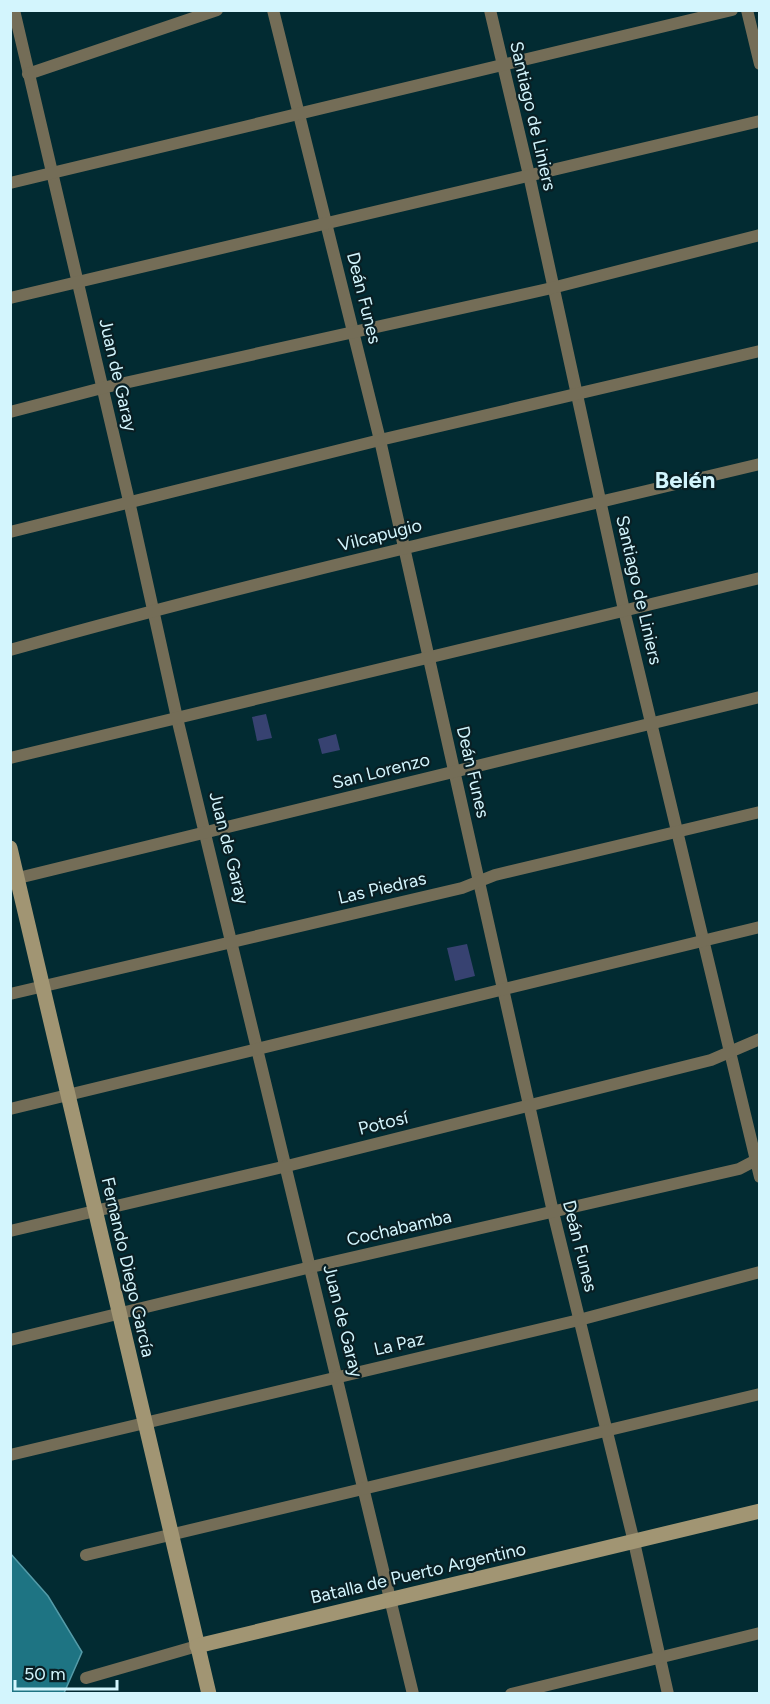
<svg xmlns="http://www.w3.org/2000/svg" width="770" height="1704" viewBox="0 0 770 1704" font-family="Figtree,sans-serif">
<style>
.water{fill:#1e7483;stroke:#549ba8;stroke-width:1.5}
.building{fill:#374271}
.lines{fill:none;stroke-linecap:round;stroke-linejoin:round}
.street{stroke:#746d57;stroke-width:12}
.secondary{stroke:#a19573;stroke-width:15}
.labels{text-anchor:middle;stroke-width:4.5;stroke-linejoin:round;paint-order:stroke}
.street-label{font-size:18px;fill:#d3f5fd;stroke:#091f24}
.district-label{font-size:24px;font-weight:bold;fill:#d3f5fd;stroke:#091f24}
</style>
<rect width="100%" height="100%" fill="#022b32"/>
<path class="water" d="M 10,1553 L 48,1596 L 82,1652 L 64,1693 L 11,1693 Z"/>
<g class="building">
<path d="M 266,714 L 272,738 L 257,741 L 252,717 Z"/>
<path d="M 336,734 L 340,750 L 322,754 L 318,739 Z"/>
<path d="M 467,944 L 475,976 L 455,981 L 447,948 Z"/>
</g>
<g class="lines">
<g class="street">
<path d="M 14,10 L 129,501 L 177,718 L 413,1694"/>
<path d="M 273,10 L 380,440 L 553,1212 L 634,1542 L 668,1694"/>
<path d="M 490,10 L 529,175 L 624,610 L 760,1177"/>
<path d="M 747,10 L 760,64"/>
<path d="M 28,74 L 217,10"/>
<path d="M 10,183 L 732,10"/>
<path d="M 10,298 L 760,121"/>
<path d="M 10,412 L 102,388 L 552,288 L 760,235"/>
<path d="M 10,532 L 380,440 L 760,351"/>
<path d="M 10,650 C 258,580 509,524 760,464"/>
<path d="M 10,758 L 760,578"/>
<path d="M 10,880 L 760,697"/>
<path d="M 10,994 L 462,888 L 495,875 L 760,812"/>
<path d="M 10,1109 L 760,927"/>
<path d="M 10,1231 L 287,1166 L 711,1060 L 760,1039"/>
<path d="M 10,1340 L 311,1267 L 739,1169 L 760,1158"/>
<path d="M 10,1455 L 579,1320 L 760,1272"/>
<path d="M 86,1555 L 760,1394"/>
<path d="M 86,1678 L 197,1646"/>
<path d="M 511,1694 L 760,1633"/>
</g>
<g class="secondary">
<path d="M 10,848 L 209,1694"/>
<path d="M 197,1646 L 760,1511"/>
</g>
</g>
<g class="labels">
<g class="street-label">
<text transform="translate(533 116) rotate(77)" y="6">Santiago de Liniers</text>
<text transform="translate(364 298) rotate(76)" y="6">Deán Funes</text>
<text transform="translate(118 375) rotate(77)" y="6">Juan de Garay</text>
<text transform="translate(380 535) rotate(-14)" y="6">Vilcapugio</text>
<text transform="translate(639 590) rotate(77)" y="6">Santiago de Liniers</text>
<text transform="translate(381 771) rotate(-14)" y="6">San Lorenzo</text>
<text transform="translate(473 772) rotate(77)" y="6">Deán Funes</text>
<text transform="translate(229 848) rotate(76)" y="6">Juan de Garay</text>
<text transform="translate(382 888) rotate(-13)" y="6">Las Piedras</text>
<text transform="translate(383 1123) rotate(-14)" y="6">Potosí</text>
<text transform="translate(399 1228) rotate(-13)" y="6">Cochabamba</text>
<text transform="translate(580 1246) rotate(76)" y="6">Deán Funes</text>
<text transform="translate(128 1267) rotate(77)" y="6">Fernando Diego García</text>
<text transform="translate(343 1321) rotate(76)" y="6">Juan de Garay</text>
<text transform="translate(399 1344) rotate(-13)" y="6">La Paz</text>
<text transform="translate(418 1573) rotate(-13)" y="6">Batalla de Puerto Argentino</text>
</g>
<g class="district-label">
<text x="685" y="488">Belén</text>
</g>
</g>
<rect width="770" height="1704" fill="none" stroke="#d3f5fd" stroke-width="24"/>
<path d="M15 1680v9h102v-9" fill="none" stroke="#d3f5fd" stroke-width="3"/>
<text x="24" y="1680" font-size="18" fill="#d3f5fd" stroke="#091f24" stroke-width="4.5" paint-order="stroke">50 m</text>
</svg>
